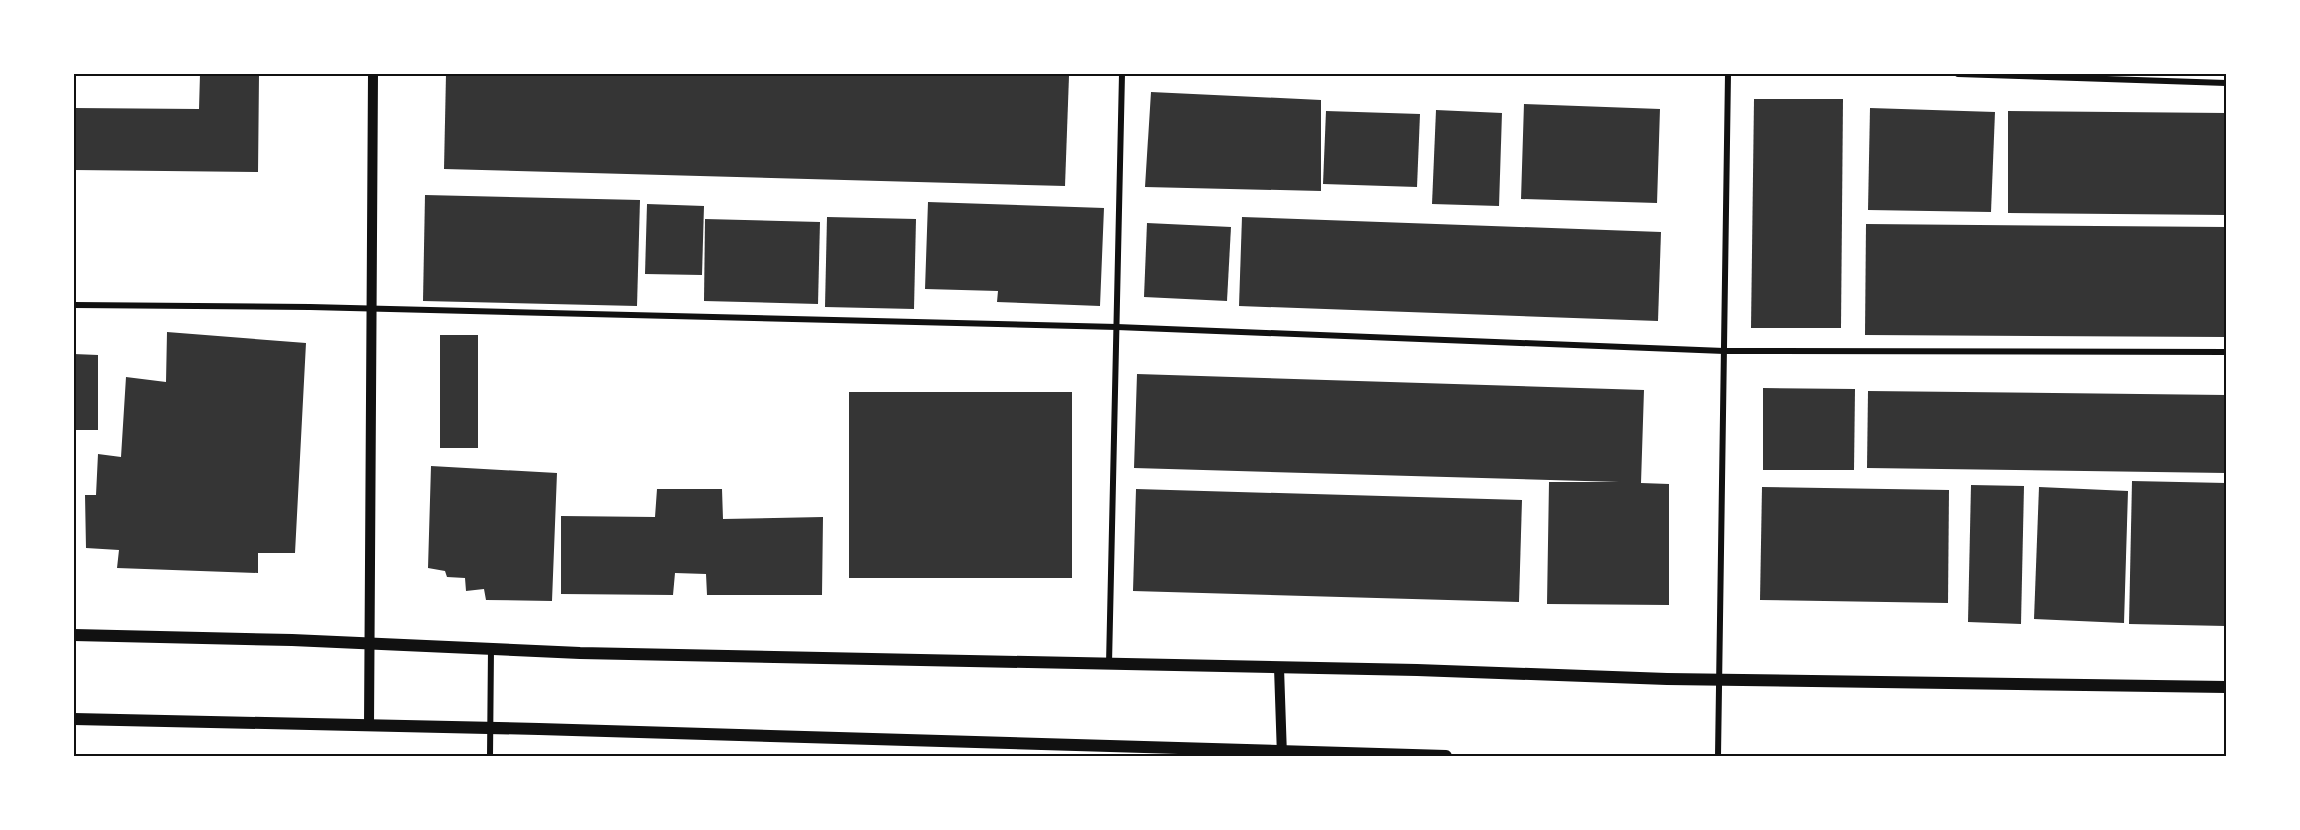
<svg xmlns="http://www.w3.org/2000/svg" width="2300" height="830" viewBox="0 0 2300 830" font-family="'Source Serif 4',serif">
<style>
.building{fill:#353535}
.lines{fill:none;stroke-linecap:round;stroke-linejoin:round}
.minor{stroke:#111;stroke-width:6}
.tertiary{stroke:#111;stroke-width:10}
.secondary{stroke:#111;stroke-width:12}
.neatline{fill:none;stroke:#111;stroke-width:2}
</style>
<rect width="100%" height="100%" fill="#fff"/>
<g class="building">
<path d="M 200,74 L 259,74 L 258,172 L 74,170 L 74,108 L 199,109 Z"/>
<path d="M 446,74 L 1069,76 L 1065,186 L 444,169 Z"/>
<path d="M 1151,92 L 1321,100 L 1321,191 L 1145,187 Z"/>
<path d="M 1754,99 L 1843,99 L 1841,328 L 1751,328 Z"/>
<path d="M 1524,104 L 1660,109 L 1657,203 L 1521,199 Z"/>
<path d="M 1870,108 L 1995,112 L 1991,212 L 1868,210 Z"/>
<path d="M 1436,110 L 1502,113 L 1499,206 L 1432,204 Z"/>
<path d="M 1326,111 L 1420,114 L 1417,187 L 1323,184 Z"/>
<path d="M 2008,111 L 2226,113 L 2226,215 L 2008,213 Z"/>
<path d="M 425,195 L 640,200 L 637,306 L 423,301 Z"/>
<path d="M 928,202 L 1104,208 L 1100,306 L 997,302 L 998,291 L 925,289 Z"/>
<path d="M 647,204 L 704,206 L 702,275 L 645,274 Z"/>
<path d="M 827,217 L 916,219 L 914,309 L 825,307 Z"/>
<path d="M 1242,217 L 1661,232 L 1658,321 L 1239,306 Z"/>
<path d="M 705,219 L 820,222 L 818,304 L 704,301 Z"/>
<path d="M 1147,223 L 1231,227 L 1227,301 L 1144,297 Z"/>
<path d="M 1866,224 L 2226,227 L 2226,337 L 1865,335 Z"/>
<path d="M 167,332 L 306,343 L 295,553 L 258,553 L 258,573 L 117,568 L 119,550 L 86,548 L 85,495 L 96,495 L 98,454 L 121,457 L 126,377 L 166,382 Z"/>
<rect x="440" y="335" width="38" height="113"/>
<path d="M 74,354 L 98,355 L 98,430 L 74,430 Z"/>
<path d="M 1137,374 L 1644,390 L 1641,483 L 1669,484 L 1669,605 L 1547,604 L 1549,482 L 1619,482 L 1134,468 Z"/>
<path d="M 1763,388 L 1855,389 L 1854,470 L 1763,470 Z"/>
<path d="M 1868,391 L 2226,395 L 2226,473 L 1867,468 Z"/>
<rect x="849" y="392" width="223" height="186"/>
<path d="M 431,466 L 557,473 L 552,601 L 486,600 L 484,589 L 466,591 L 465,578 L 447,577 L 445,571 L 428,568 Z"/>
<path d="M 2132,481 L 2226,483 L 2226,626 L 2129,624 Z"/>
<path d="M 1971,485 L 2024,486 L 2021,624 L 1968,622 Z"/>
<path d="M 1762,487 L 1949,490 L 1948,603 L 1760,600 Z"/>
<path d="M 2039,487 L 2128,491 L 2124,623 L 2034,619 Z"/>
<path d="M 657,489 L 722,489 L 723,519 L 823,517 L 822,595 L 707,595 L 706,574 L 675,573 L 673,595 L 561,594 L 561,516 L 655,517 Z"/>
<path d="M 1136,489 L 1522,500 L 1519,602 L 1133,591 Z"/>
</g>
<g class="lines">
<g class="minor">
<path d="M 1958,74 L 2226,83"/>
<path d="M 74,305 L 310,307 L 1117,327 L 1724,351 L 2226,352"/>
<path d="M 1109,664 L 1122,74"/>
<path d="M 490,756 L 491,649"/>
<path d="M 1718,756 L 1728,74"/>
</g>
<g class="tertiary">
<path d="M 1279,668 L 1282,756"/>
<path d="M 369,726 L 373,74"/>
</g>
<g class="secondary">
<path d="M 74,635 L 292,640 L 580,653 L 1417,670 L 1667,679 L 2226,687"/>
<path d="M 74,719 L 539,729 L 1446,756"/>
</g>
</g>
<rect width="2300" height="830" fill="none" stroke="#ffffff" stroke-width="150"/>
<rect x="75" y="75" width="2150" height="680" class="neatline"/>
</svg>
